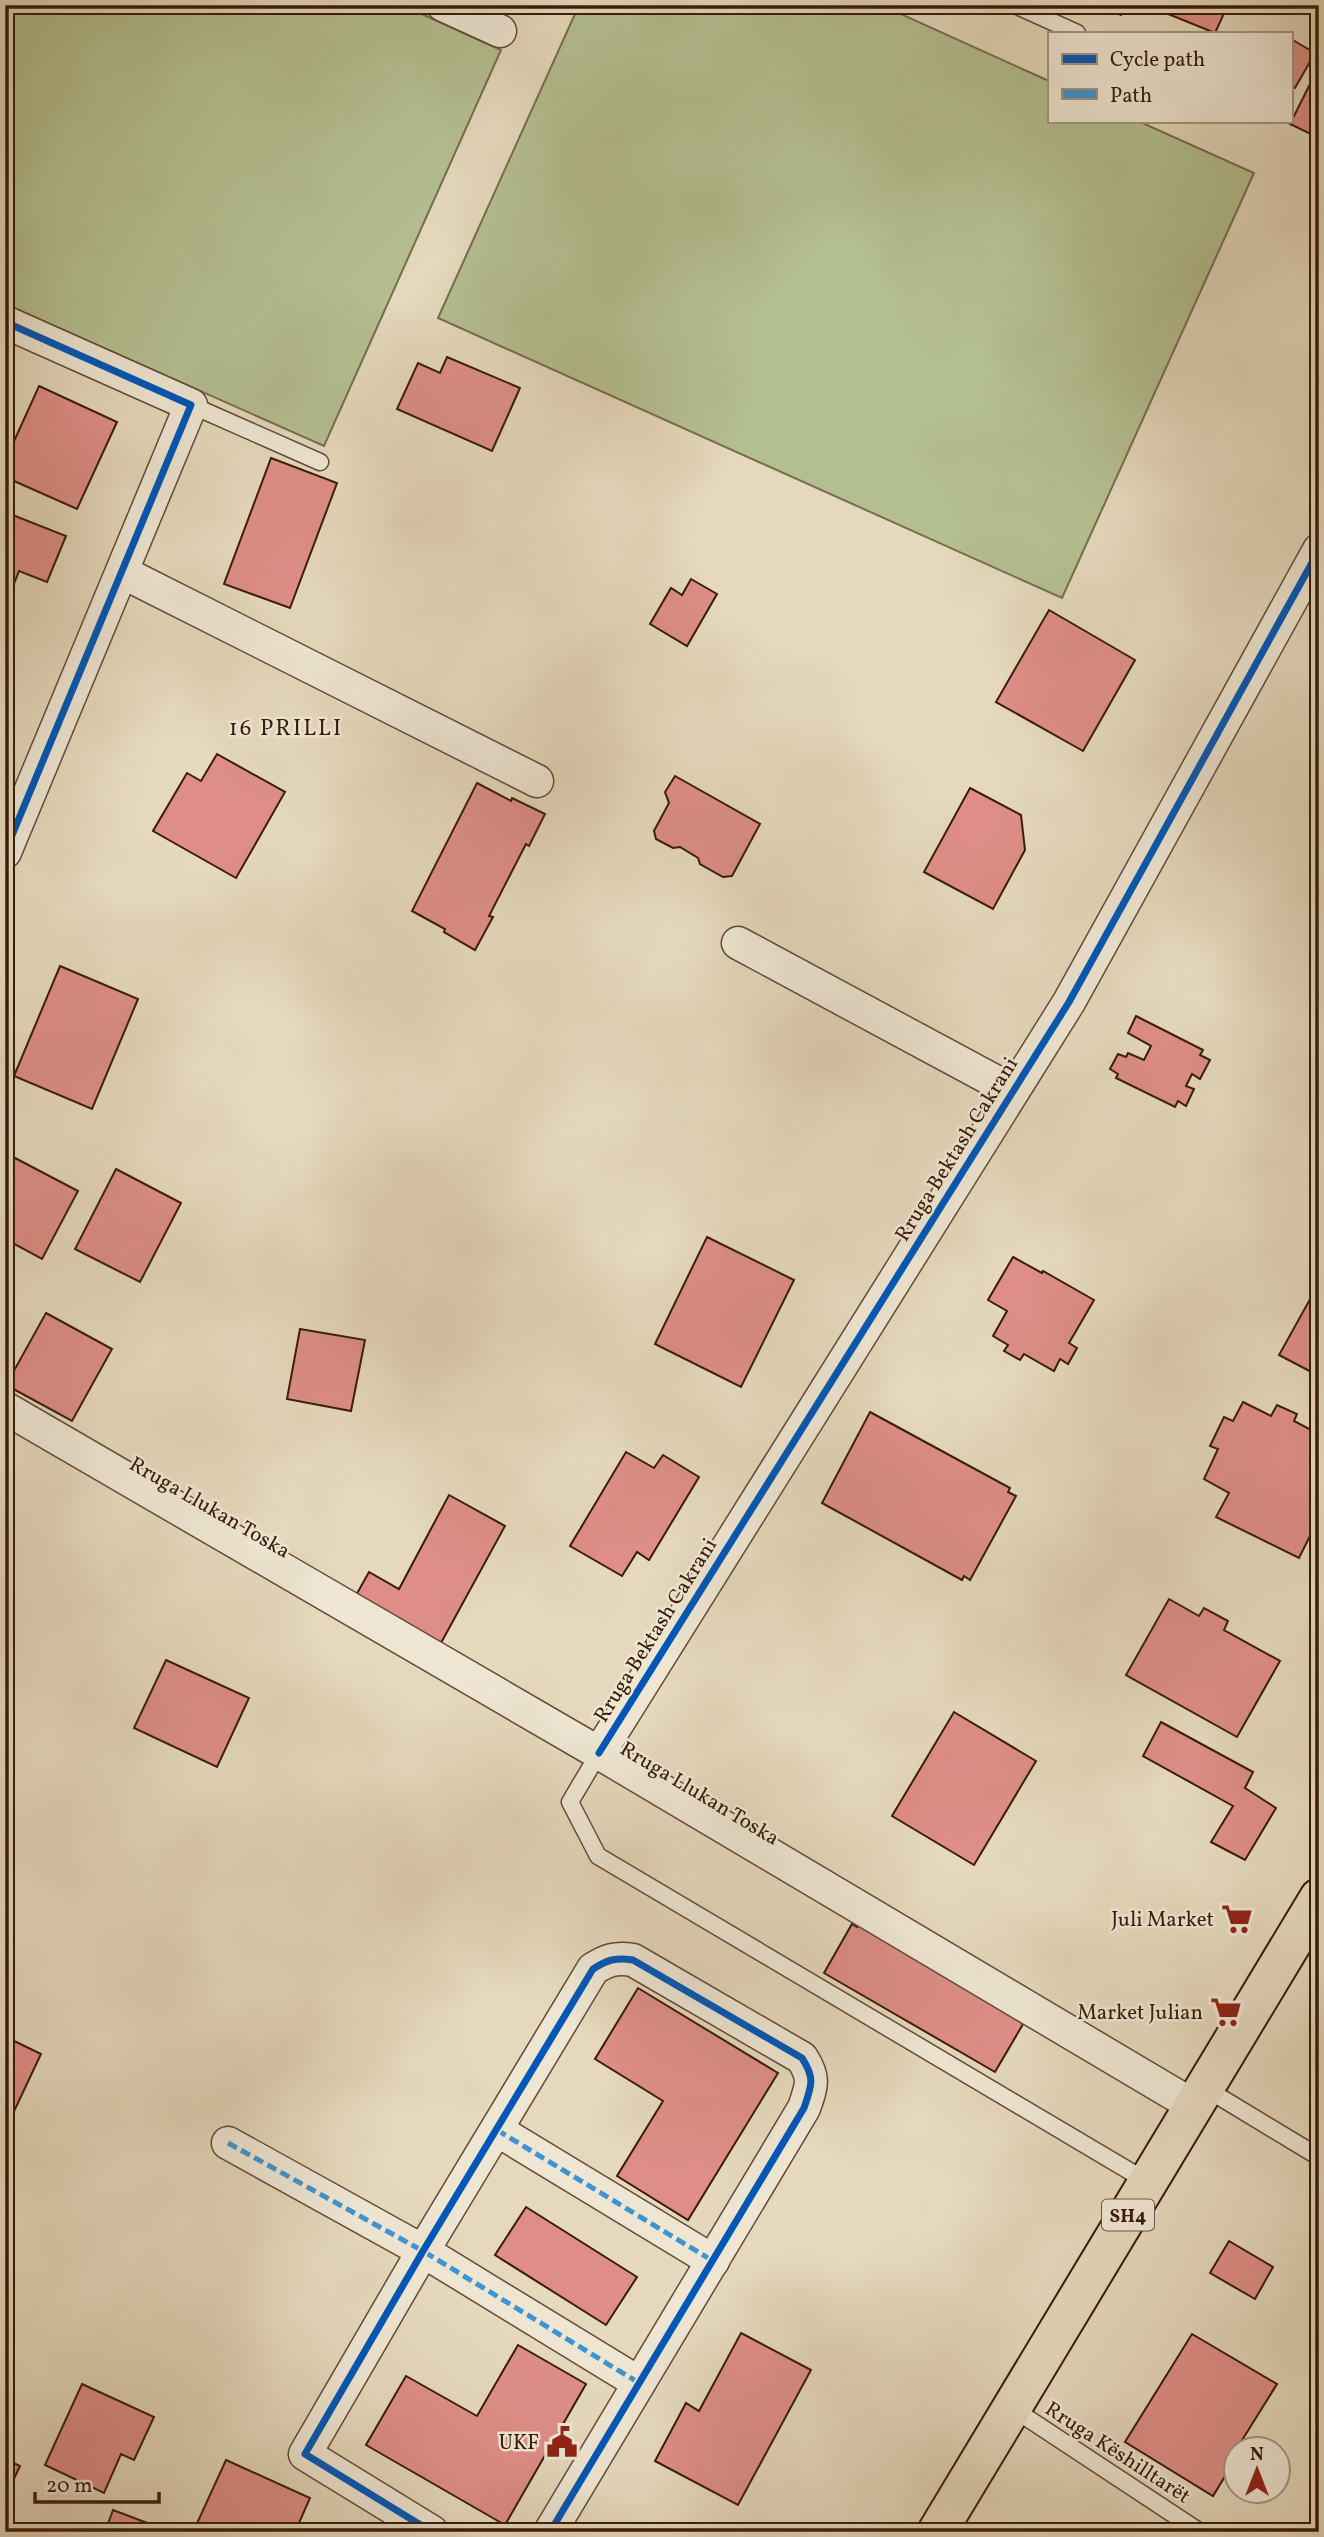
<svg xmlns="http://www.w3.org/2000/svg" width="1324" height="2537" viewBox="0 0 1324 2537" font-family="Vollkorn,serif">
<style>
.green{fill:#b4bf91;stroke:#766d4d;stroke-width:2}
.building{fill:#de8e87;stroke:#381b09;stroke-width:2}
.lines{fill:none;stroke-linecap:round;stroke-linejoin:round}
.service-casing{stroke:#634a36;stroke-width:19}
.minor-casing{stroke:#634a36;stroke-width:35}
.primary-casing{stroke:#381b09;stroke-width:42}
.service{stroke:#eee6d3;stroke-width:16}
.minor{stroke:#eee6d3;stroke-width:32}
.primary{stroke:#e5d8bc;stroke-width:38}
.quiet{stroke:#3e94d2;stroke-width:5;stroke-dasharray:10 5;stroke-linecap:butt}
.cycleway-casing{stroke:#eee6d3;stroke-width:11}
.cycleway{stroke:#0057b8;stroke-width:7}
.labels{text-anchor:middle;stroke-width:5;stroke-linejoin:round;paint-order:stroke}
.shield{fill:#eee6d3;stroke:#6f5846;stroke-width:2}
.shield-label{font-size:19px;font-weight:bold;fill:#381b09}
.street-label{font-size:21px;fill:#381b09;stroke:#eee6d3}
.poi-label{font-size:21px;fill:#381b09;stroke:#eee6d3;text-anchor:end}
.neighbourhood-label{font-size:23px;letter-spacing:2px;fill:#381b09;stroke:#eee6d3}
</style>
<rect width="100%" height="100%" fill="#e5d8bc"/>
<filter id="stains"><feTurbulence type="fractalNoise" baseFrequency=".00286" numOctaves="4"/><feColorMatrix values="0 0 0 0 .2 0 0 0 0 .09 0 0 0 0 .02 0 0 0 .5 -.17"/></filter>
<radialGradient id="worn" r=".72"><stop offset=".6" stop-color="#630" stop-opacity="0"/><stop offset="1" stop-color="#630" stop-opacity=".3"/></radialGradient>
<g class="green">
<path d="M 5,5 L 402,5 L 501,50 L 324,446 L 5,304 Z"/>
<path d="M 579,5 L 881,5 L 1049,81 L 1049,121 L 1138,121 L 1254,173 L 1062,598 L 438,318 Z"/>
</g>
<g class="building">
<path d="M 1098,5 L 1126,5 L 1121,15 Z"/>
<path d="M 1146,5 L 1232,5 L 1229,13 L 1225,11 L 1215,33 Z"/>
<path d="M 1291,39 L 1315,53 L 1295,88 L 1291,86 Z"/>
<path d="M 1315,74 L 1319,75 L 1319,138 L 1290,124 Z"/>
<path d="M 447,357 L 520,388 L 492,451 L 397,409 L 418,363 L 440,373 Z"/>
<path d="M 39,386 L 117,422 L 77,509 L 5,477 L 5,461 Z"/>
<path d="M 271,458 L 337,483 L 290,608 L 224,584 Z"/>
<path d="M 5,512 L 66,536 L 47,582 L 19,571 L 5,607 Z"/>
<path d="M 691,579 L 717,594 L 687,646 L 650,624 L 671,588 L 682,595 Z"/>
<path d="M 1049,610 L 1135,660 L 1083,751 L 996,702 Z"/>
<path d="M 217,754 L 285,792 L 236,878 L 153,831 L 187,773 L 201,781 Z"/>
<path d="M 675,776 L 760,824 L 732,876 L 723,877 L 700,864 L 698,858 L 680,847 L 673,848 L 656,839 L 654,831 L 669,803 L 665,792 Z"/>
<path d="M 477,783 L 511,801 L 512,798 L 545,814 L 529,846 L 526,844 L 489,916 L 493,917 L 475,950 L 444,932 L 445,929 L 412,911 Z"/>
<path d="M 970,788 L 1021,815 L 1025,850 L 993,909 L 924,872 Z"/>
<path d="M 60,966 L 138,999 L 92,1109 L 14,1076 Z"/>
<path d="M 1136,1016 L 1203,1050 L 1200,1055 L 1210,1060 L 1200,1079 L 1192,1074 L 1186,1086 L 1194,1089 L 1186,1106 L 1178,1101 L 1175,1107 L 1116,1078 L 1118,1074 L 1110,1069 L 1118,1054 L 1126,1057 L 1128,1053 L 1144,1060 L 1151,1046 L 1128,1033 Z"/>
<path d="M 15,1158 L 78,1191 L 42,1259 L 5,1239 L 5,1176 Z"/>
<path d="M 116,1169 L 181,1203 L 140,1282 L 75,1249 Z"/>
<path d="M 707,1237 L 794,1280 L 741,1387 L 655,1344 Z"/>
<path d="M 1013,1257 L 1042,1273 L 1043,1271 L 1094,1300 L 1069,1343 L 1077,1348 L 1068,1364 L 1060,1359 L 1054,1371 L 1024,1354 L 1020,1360 L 1004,1351 L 1008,1345 L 993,1336 L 1007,1311 L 988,1300 Z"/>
<path d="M 1319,1283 L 1319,1376 L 1279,1355 Z"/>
<path d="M 46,1313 L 112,1349 L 72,1421 L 6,1385 Z"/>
<path d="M 300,1329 L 365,1340 L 351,1411 L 287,1399 Z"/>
<path d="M 1243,1402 L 1271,1416 L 1277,1405 L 1297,1414 L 1294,1421 L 1319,1434 L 1319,1518 L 1299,1558 L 1216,1517 L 1229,1493 L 1204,1479 L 1218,1449 L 1210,1446 L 1224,1417 L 1233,1421 Z"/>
<path d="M 870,1412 L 1010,1488 L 1008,1492 L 1016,1496 L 970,1580 L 964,1576 L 962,1580 L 822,1503 Z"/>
<path d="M 626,1452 L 654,1468 L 663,1455 L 699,1477 L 649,1560 L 637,1552 L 622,1576 L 570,1546 Z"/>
<path d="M 449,1495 L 505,1526 L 441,1643 L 355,1597 L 369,1572 L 399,1589 Z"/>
<path d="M 1169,1599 L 1199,1616 L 1204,1608 L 1228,1621 L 1224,1630 L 1280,1661 L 1237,1737 L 1126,1675 Z"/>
<path d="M 166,1660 L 249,1698 L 217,1767 L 134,1728 Z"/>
<path d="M 954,1712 L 1036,1761 L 974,1865 L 892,1816 Z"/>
<path d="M 1161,1722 L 1253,1772 L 1245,1788 L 1276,1808 L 1245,1860 L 1211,1842 L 1233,1806 L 1143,1756 Z"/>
<path d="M 859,1923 L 1026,2019 L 995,2072 L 824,1973 L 852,1924 L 857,1927 Z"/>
<path d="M 638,1988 L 778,2073 L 688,2220 L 617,2176 L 663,2101 L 595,2059 Z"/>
<path d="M 5,2034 L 11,2037 L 10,2039 L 41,2054 L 9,2122 L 5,2120 Z"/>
<path d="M 526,2207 L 637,2277 L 606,2325 L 495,2255 Z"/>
<path d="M 1229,2241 L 1273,2267 L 1255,2299 L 1210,2273 Z"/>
<path d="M 741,2333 L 811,2370 L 738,2505 L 655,2461 L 686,2403 L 699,2411 Z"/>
<path d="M 1192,2334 L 1277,2384 L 1239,2445 L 1243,2449 L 1236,2450 L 1236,2458 L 1213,2496 L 1125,2442 Z"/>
<path d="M 518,2345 L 586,2384 L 505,2525 L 366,2445 L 406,2376 L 477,2416 Z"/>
<path d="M 82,2384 L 154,2417 L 134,2460 L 121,2454 L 104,2493 L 45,2465 Z"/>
<path d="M 5,2459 L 20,2466 L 5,2498 Z"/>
<path d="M 226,2460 L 310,2498 L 295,2532 L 193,2532 Z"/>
<path d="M 113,2510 L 171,2532 L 105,2532 Z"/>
</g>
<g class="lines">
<defs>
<g id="service">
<path d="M 1015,5 L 1077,33"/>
<path d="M 191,405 L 320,462"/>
<path d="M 599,1753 L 570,1802 L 598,1856 L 1148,2182"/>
<path d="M 1205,2088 L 1319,2157"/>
<path d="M 1012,2408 L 1200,2532"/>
</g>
<g id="minor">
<path d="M 443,5 L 500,31"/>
<path d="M 5,322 L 191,405 L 5,852"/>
<path d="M 122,572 L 537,781"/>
<path d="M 738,943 L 1013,1091"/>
<path d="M 5,1408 L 599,1753 L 1194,2106"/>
<path d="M 599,1753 L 1069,1002 L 1319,550"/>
<path d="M 497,2130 L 713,2261"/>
<path d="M 228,2143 L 423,2251 L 639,2383"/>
<path d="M 432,2532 L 305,2454 L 423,2251 L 593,1969 C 607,1960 616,1957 633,1960 L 802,2058 C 815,2078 812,2085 804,2108 L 550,2532"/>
</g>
<path id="primary" d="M 937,2532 L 1319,1898"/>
</defs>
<use href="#service" class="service-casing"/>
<use href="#minor" class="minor-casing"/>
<use href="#primary" class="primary-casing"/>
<use href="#service" class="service"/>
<use href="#minor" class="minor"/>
<use href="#primary" class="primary"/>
<g class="quiet">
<path d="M 497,2130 L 713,2261"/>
<path d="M 228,2143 L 423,2251 L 639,2383"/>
</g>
<defs>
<g id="cycleway">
<path d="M 5,322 L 191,405 L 5,852"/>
<path d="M 599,1753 L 1069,1002 L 1319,550"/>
<path d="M 432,2532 L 305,2454 L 423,2251 L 593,1969 C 607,1960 616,1957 633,1960 L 802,2058 C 815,2078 812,2085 804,2108 L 550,2532"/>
</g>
</defs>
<use href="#cycleway" class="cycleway-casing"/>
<use href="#cycleway" class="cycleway"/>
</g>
<defs>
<symbol id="supermarket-bare" viewBox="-9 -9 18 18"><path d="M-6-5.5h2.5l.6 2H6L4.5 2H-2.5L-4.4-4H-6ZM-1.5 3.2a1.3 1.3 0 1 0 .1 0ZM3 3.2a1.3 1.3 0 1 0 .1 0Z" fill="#8f2418" stroke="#eee6d3" stroke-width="2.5" paint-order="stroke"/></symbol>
<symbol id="civic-bare" viewBox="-9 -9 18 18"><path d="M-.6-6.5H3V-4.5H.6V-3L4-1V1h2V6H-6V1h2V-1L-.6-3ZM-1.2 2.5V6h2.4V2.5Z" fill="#8f2418" stroke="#eee6d3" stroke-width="2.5" paint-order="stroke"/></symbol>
</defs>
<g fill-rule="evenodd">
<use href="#supermarket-bare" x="1215" y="1897" width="44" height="44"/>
<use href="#supermarket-bare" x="1204" y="1990" width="44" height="44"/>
<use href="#civic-bare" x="540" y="2420" width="44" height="44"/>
</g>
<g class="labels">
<rect class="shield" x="1102" y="2199.5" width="52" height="31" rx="5"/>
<g class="shield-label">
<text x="1128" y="2222">SH4</text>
</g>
<g class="street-label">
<text transform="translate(956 1149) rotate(-58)" y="7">Rruga Bektash Cakrani</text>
<text transform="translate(210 1507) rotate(30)" y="7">Rruga Llukan Toska</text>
<text transform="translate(655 1630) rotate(-58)" y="7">Rruga Bektash Cakrani</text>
<text transform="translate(700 1793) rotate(31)" y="7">Rruga Llukan Toska</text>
<text transform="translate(1118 2452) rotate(33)" y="7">Rruga Këshilltarët</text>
</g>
<g class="poi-label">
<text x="1214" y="1926">Juli Market</text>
<text x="1203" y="2019">Market Julian</text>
<text x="539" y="2449">UKF</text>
</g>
<g class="neighbourhood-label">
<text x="286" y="735">16 PRILLI</text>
</g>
</g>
<rect width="1324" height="2537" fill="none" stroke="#e5d8bc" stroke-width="28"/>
<rect x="7" y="7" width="1310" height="2523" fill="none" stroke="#381b09" stroke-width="3.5"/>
<rect x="14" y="14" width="1296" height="2509" fill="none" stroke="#381b09" stroke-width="2"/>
<rect x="1048" y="32" width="245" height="91" fill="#eee6d3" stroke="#a59582" stroke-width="2"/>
<rect x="1062" y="54" width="35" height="10" fill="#0057b8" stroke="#a59582" stroke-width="2"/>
<text x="1110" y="66" font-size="21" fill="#381b09">Cycle path</text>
<rect x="1062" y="89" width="35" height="10" fill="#3e94d2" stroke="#a59582" stroke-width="2"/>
<text x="1110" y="102" font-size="21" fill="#381b09">Path</text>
<g transform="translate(1257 2470)"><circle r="33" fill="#eee6d3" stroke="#a59582" stroke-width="2"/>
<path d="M0-5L12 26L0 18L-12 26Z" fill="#8f2418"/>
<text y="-10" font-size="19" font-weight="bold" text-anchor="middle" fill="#381b09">N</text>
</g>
<path d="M35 2492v10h124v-10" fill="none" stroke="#381b09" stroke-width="3.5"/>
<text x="46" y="2492" font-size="21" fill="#381b09" stroke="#eee6d3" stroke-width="5" paint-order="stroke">20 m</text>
<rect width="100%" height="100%" filter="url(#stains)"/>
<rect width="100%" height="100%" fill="url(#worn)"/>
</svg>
